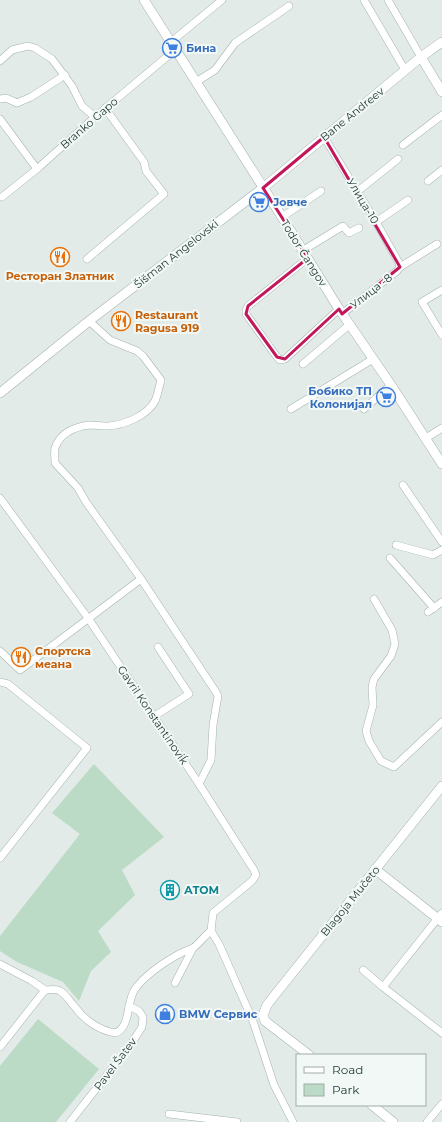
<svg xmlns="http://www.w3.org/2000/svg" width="442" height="1122" viewBox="0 0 442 1122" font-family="Montserrat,sans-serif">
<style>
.green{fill:#bcdbc6}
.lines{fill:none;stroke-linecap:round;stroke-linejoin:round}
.minor-casing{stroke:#a5b3af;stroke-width:8}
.tertiary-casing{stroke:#a5b3af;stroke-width:10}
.minor{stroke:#fff;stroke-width:7}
.tertiary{stroke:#fff;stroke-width:9}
.marked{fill:none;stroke:#c2185b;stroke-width:3;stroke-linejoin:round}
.labels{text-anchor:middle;stroke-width:4;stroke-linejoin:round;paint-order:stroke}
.shop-label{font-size:11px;font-weight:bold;fill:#366cbe;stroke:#f2f8f5;text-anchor:start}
.street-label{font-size:11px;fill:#233b36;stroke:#f2f8f5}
.food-label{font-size:11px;font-weight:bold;fill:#c56008;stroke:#f2f8f5;text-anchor:start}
.culture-label{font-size:11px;font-weight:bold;fill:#0d838f;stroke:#f2f8f5;text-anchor:start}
</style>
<rect width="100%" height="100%" fill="#e2ebe8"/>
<g class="green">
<path d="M 94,764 L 164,837 L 122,870 L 135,895 L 98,931 L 111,952 L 91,971 L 79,1001 L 63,982 L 17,962 L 0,951 L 0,936 L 80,834 L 52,813 Z"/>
<path d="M 38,1019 L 99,1069 L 56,1122 L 0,1122 L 0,1066 Z"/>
</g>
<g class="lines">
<defs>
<g id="minor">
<path d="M 364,0 L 405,70"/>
<path d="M 388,0 L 421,57"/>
<path d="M 171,42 L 222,0"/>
<path d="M 0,61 L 12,50 L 28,46 L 35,48 L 52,59 L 72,86 L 82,106 L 95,117"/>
<path d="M 196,82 L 215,70 L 235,43 L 289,6"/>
<path d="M 0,99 L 6,98 L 17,103 L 31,97 L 65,75"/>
<path d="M 0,119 L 37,169"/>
<path d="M 324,137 L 376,222 L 399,263 L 400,267"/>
<path d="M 403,145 L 442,115"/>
<path d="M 428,181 L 442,170"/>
<path d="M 358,191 L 398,159"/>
<path d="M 2,197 L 37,169 L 95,117 L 175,50"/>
<path d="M 282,217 L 321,191"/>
<path d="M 376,222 L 408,200"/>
<path d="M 302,251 L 343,226 L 349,233 L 359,228"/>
<path d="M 308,258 L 248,306 L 246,310 L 246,314 L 277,357 L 280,360 L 285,359 L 339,309"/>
<path d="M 87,259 L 164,194 L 146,171 L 144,162 L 105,108"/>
<path d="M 442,290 L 422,302 L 442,335"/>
<path d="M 342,314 L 397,271 L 400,267 L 437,244"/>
<path d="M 89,321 L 110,340 L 137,351 L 143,356 L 161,380 C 159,387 158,394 155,401 C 147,416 124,425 108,426 C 101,426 95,425 89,425 C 75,427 60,433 55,448 C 54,453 55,458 55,463 L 78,488 L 86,502 L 141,579 L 216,692 L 218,696 L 213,725 L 211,760 L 199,784"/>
<path d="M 303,364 L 349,325"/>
<path d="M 291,409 L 373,359"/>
<path d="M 364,409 L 391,385"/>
<path d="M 426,438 L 442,428"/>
<path d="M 403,485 L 442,542"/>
<path d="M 0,498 L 88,618 L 199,784 L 254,870 L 256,875 L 252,881 L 213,913 L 211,931"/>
<path d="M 396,545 L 433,555 L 442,550"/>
<path d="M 390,558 L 434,608"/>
<path d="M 374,599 L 392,630 L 395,644 L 391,656 L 374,679 L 372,687 L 373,705 L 366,731 L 369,741 L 381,761 L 394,767 L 442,722"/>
<path d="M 428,612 L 442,602"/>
<path d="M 0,651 L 20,670 L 141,579"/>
<path d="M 0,682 L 8,684 L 87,748 L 0,858"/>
<path d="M 153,717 L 189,694 L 158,647"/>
<path d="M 211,931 L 219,944 L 253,1021 L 274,1085 L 293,1122"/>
<path d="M 0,964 L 32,981 L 45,990 C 50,990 56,988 60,991 C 66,994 70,1002 75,1007 C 84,1020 100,1031 116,1033 C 131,1026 126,1002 135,989 C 146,974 163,963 179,954 C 183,952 188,950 193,948 C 200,943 204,936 211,931"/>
<path d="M 363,970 L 383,987 L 442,1033"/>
<path d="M 175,983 L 193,948"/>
<path d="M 383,987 L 442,913"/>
<path d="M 0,1047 L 45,990"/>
<path d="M 169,1114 L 237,1122"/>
<path d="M 70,1122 L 129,1047 L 142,1027 L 143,1017 L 139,1011 L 129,1006"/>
<path d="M 427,1122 L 442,1104"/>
</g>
<g id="tertiary">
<path d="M 144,0 L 282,217 L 339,309 L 391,385 L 442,464"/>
<path d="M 421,57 L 442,92"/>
<path d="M 0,393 L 89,321 L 263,188 L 421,57 L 442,42"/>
<path d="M 375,869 L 442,922"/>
<path d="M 309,1055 L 265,1021 L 263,1015 L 267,1005 L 274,996 L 442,786"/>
<path d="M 372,1105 L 393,1122"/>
</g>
</defs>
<use href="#minor" class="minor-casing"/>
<use href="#tertiary" class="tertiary-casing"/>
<use href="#minor" class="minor"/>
<use href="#tertiary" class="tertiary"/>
</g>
<path class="marked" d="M 324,137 L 400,267 L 342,314 L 339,309 L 285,359 L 277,357 L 246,314 L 248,306 L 308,258 L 263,188 Z"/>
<defs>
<symbol id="supermarket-ring" viewBox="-11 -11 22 22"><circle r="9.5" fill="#f2f8f5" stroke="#3f7fe0" stroke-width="1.5"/><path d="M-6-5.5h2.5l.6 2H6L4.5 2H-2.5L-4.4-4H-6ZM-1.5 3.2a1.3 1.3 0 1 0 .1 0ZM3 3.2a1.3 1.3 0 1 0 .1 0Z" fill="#3f7fe0"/></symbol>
<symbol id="restaurant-ring" viewBox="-11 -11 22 22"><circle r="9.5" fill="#f2f8f5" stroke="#e8710a" stroke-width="1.5"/><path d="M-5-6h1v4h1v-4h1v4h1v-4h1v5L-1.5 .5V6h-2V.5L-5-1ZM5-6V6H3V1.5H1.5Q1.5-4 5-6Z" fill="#e8710a"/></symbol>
<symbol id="building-ring" viewBox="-11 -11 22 22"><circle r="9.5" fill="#f2f8f5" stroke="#0f9aa8" stroke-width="1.5"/><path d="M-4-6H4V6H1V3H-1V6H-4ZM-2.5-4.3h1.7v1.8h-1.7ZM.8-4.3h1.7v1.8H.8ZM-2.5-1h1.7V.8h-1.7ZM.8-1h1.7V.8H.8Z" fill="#0f9aa8"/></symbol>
<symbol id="shop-ring" viewBox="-11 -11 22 22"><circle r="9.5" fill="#f2f8f5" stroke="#3f7fe0" stroke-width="1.5"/><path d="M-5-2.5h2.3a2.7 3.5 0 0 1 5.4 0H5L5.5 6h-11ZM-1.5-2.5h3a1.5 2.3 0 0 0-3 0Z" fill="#3f7fe0"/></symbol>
</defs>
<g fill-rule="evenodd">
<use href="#supermarket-ring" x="161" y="37" width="22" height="22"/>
<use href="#supermarket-ring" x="248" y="191" width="22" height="22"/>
<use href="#restaurant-ring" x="49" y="246" width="22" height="22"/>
<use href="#restaurant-ring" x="110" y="310" width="22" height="22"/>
<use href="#supermarket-ring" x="375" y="386" width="22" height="22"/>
<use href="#restaurant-ring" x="10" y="646" width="22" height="22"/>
<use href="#building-ring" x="159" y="879" width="22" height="22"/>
<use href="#shop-ring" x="154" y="1003" width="22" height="22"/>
</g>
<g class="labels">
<g class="shop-label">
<text x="186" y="52">Бина</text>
<text x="273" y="206">Јовче</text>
<text x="372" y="395" text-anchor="end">Бобико ТП<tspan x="372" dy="13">Колонијал</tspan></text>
<text x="179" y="1018">BMW Сервис</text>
</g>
<g class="street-label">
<text transform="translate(352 114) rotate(-39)" y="4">Bane Andreev</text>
<text transform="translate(89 123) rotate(-41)" y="4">Branko Gapo</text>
<text transform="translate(363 201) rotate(59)" y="4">Улица-10</text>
<text transform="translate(304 253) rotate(58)" y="4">Todor Čangov</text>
<text transform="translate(176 254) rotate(-38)" y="4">Šišman Angelovski</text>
<text transform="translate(371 291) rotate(-38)" y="4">Улица -8</text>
<text transform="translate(153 715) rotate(56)" y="4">Gavril Konstantinoviḱ</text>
<text transform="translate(350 901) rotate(-51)" y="4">Blagoja Mučeto</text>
<text transform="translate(115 1064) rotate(-53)" y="4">Pavel Šatev</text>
</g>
<g class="food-label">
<text x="60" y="280" text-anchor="middle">Ресторан Златник</text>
<text x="135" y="319">Restaurant<tspan x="135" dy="13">Ragusa 919</tspan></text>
<text x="35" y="655">Спортска<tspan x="35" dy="13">меана</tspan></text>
</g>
<g class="culture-label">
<text x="184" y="894">АТОМ</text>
</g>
</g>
<rect x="296" y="1054" width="130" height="52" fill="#f2f8f5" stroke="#9faca9"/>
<rect x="304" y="1067" width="20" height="6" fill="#ffffff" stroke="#9faca9"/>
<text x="332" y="1074" font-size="12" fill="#233b36">Road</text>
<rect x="304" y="1084" width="20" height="12" fill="#bcdbc6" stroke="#9faca9"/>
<text x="332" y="1094" font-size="12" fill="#233b36">Park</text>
</svg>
